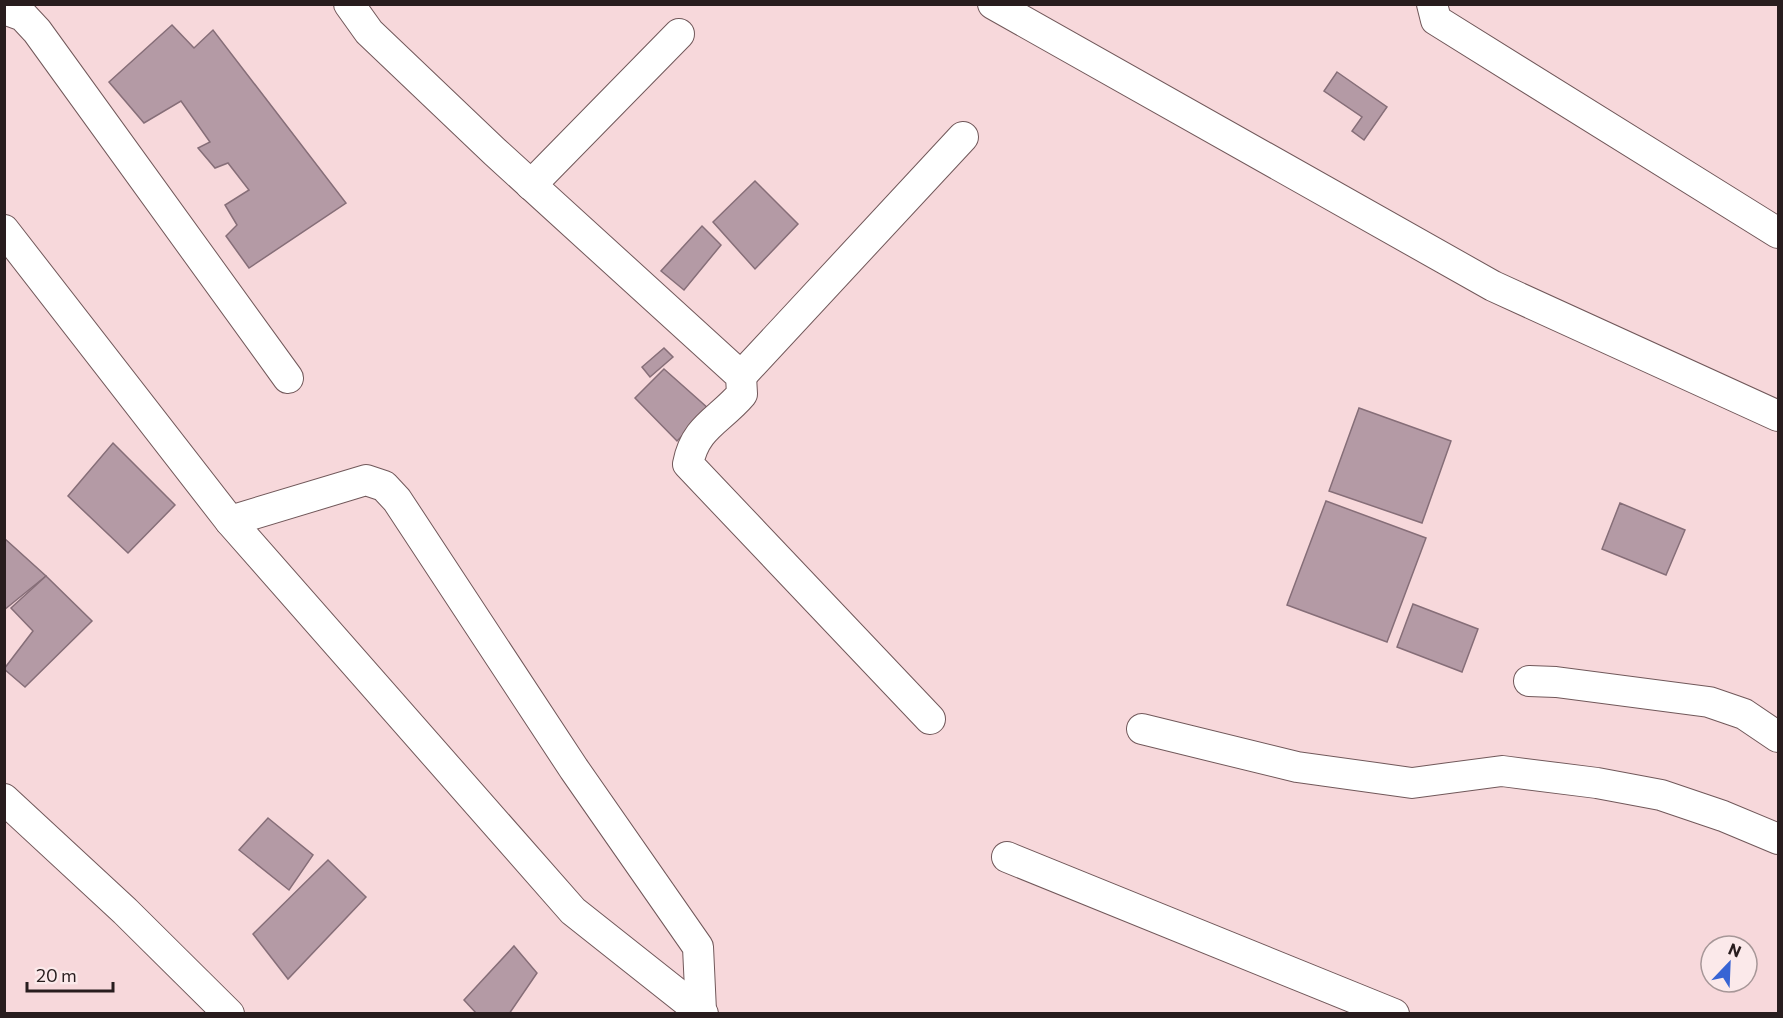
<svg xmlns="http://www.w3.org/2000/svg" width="1783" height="1018" viewBox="0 0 1783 1018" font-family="Commissioner,sans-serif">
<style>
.building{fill:#b49aa5;stroke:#866e78;stroke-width:1.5}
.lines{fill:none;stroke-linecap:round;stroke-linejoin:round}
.minor-casing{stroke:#71585a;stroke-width:32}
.minor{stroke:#fff;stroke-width:30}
</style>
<rect width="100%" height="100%" fill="#f7d8db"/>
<g class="building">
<path d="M 172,25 L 194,48 L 213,30 L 346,203 L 249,268 L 226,236 L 237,225 L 225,205 L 249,190 L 228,163 L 215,168 L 198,148 L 210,142 L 181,101 L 144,123 L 109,82 Z"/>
<path d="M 1337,72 L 1387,107 L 1364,140 L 1352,131 L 1362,117 L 1324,91 Z"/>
<path d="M 755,181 L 798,224 L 755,269 L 713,222 Z"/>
<path d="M 702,226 L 721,245 L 684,290 L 661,271 Z"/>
<path d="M 664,348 L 673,357 L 650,377 L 642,367 Z"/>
<path d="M 664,369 L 709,409 L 677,441 L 635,398 Z"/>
<path d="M 1359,408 L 1451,441 L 1422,523 L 1329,491 Z"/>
<path d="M 113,443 L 175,505 L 128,553 L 68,496 Z"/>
<path d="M 1326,501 L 1426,538 L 1387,642 L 1287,605 Z"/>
<path d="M 1620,503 L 1685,530 L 1666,575 L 1602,549 Z"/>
<path d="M 4,538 L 46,576 L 4,610 Z"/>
<path d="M 46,576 L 92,621 L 25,687 L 4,669 L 33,631 L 11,608 Z"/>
<path d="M 1413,604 L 1478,629 L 1462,672 L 1397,647 Z"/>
<path d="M 268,818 L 313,855 L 289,890 L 239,850 Z"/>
<path d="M 328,860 L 366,897 L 288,979 L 253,934 Z"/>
<path d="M 514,946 L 537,973 L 509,1014 L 477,1014 L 464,1000 Z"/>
</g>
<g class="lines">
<defs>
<g id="minor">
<path d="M 349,4 L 369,32 L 495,152 L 741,376 L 742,394 C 719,421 695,427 688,464 L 930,719"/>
<path d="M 993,4 L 1493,286 L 1778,416"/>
<path d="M 1432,4 L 1436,20 L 1778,233"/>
<path d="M 4,9 L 23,16 L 37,31 L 288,378"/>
<path d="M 531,185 L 679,34"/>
<path d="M 4,230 L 230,521 L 573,911 L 703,1014"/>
<path d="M 741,376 L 963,137"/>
<path d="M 230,521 L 366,480 L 384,486 L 397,500 L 574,769 L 698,947 L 701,1011"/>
<path d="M 1529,681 L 1556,682 L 1709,702 L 1744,714 L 1778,737"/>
<path d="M 1142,729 L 1297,767 L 1412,783 L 1502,771 L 1597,783 L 1661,795 L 1723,816 L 1778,839"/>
<path d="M 4,799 L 125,911 L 229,1014"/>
<path d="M 1007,857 L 1394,1014"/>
</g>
</defs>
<use href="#minor" class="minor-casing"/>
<use href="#minor" class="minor"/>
</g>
<rect width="1783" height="1018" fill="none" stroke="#281d1e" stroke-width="12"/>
<g transform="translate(1729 964) rotate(23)"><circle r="28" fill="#fbe9ea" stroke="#a79798" stroke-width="1.5"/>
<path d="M0-4.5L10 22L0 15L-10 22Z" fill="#3764d4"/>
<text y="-9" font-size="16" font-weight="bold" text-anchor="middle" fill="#281d1e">N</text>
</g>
<path d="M27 982v9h86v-9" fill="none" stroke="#281d1e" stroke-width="3"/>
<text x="36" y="982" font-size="18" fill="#281d1e" stroke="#fbe9ea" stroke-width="4.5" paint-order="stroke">20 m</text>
</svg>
